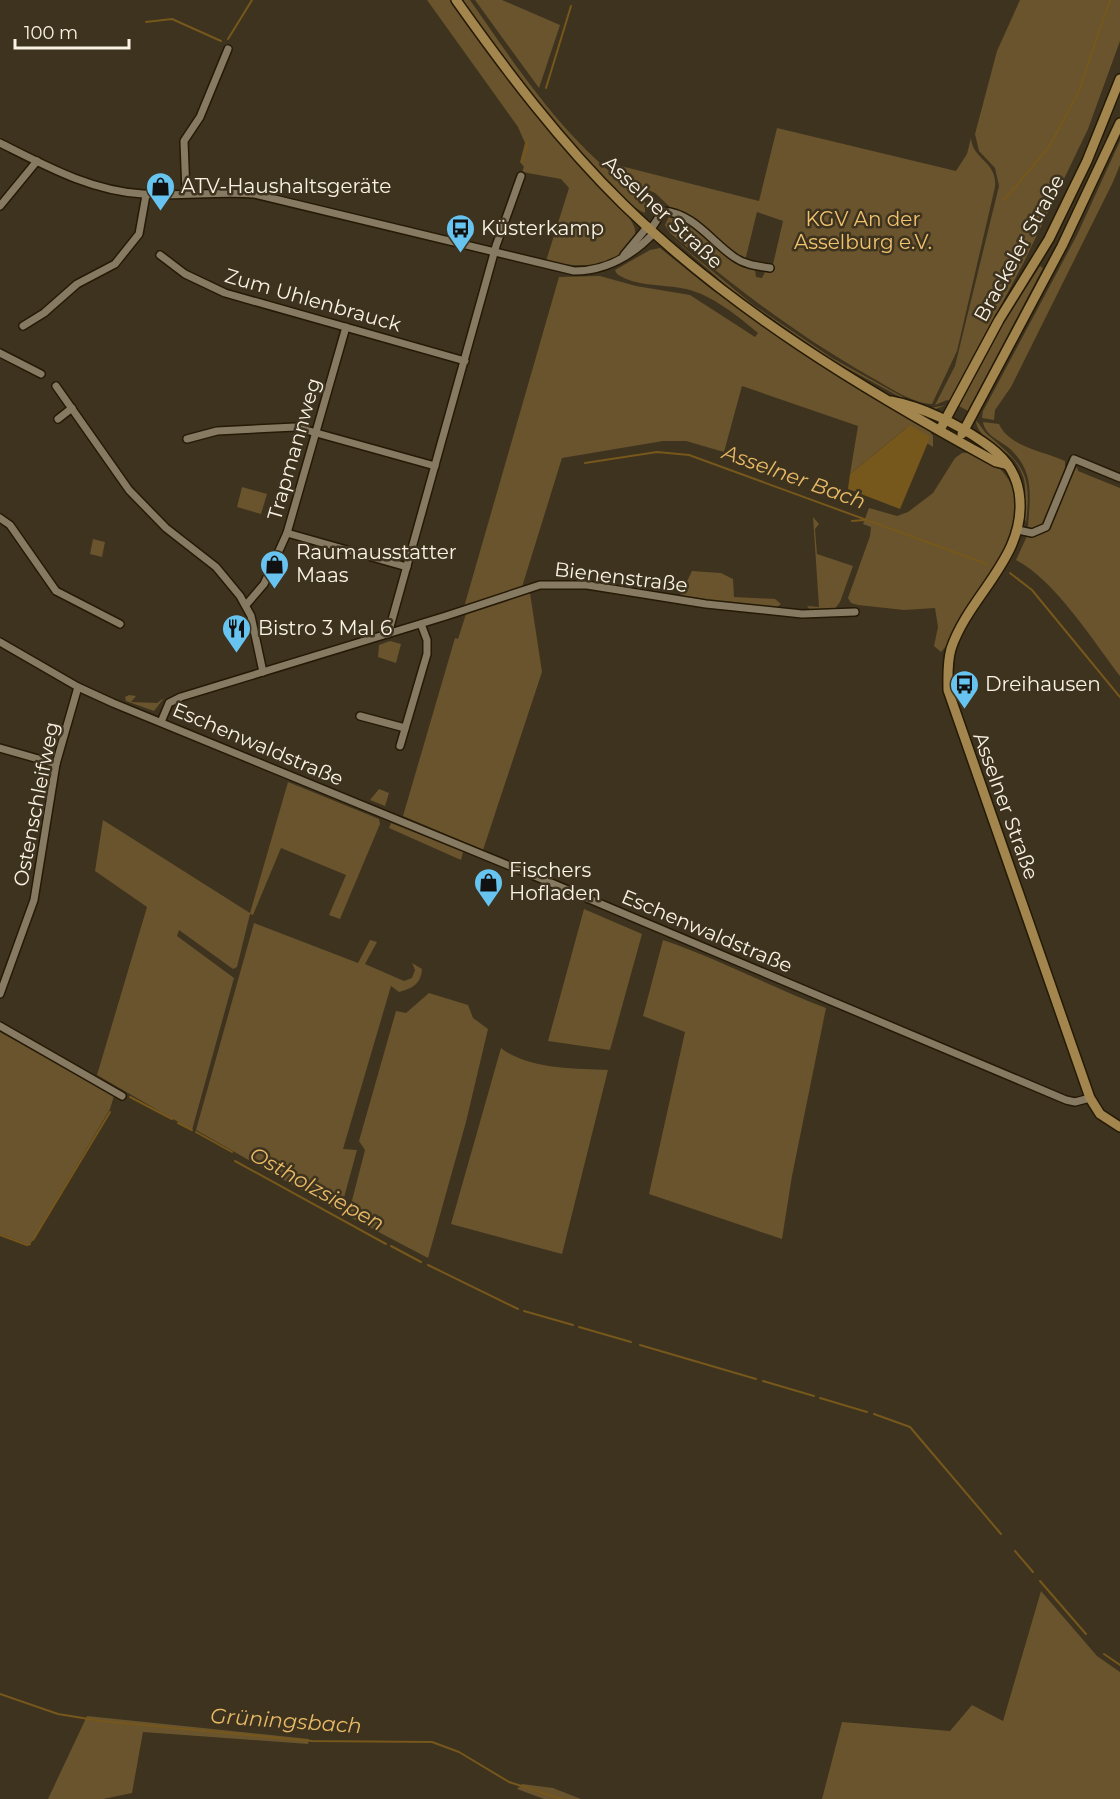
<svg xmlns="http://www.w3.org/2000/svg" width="1120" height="1799" viewBox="0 0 1120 1799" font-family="Montserrat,sans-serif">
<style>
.green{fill:#69542d}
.water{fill:#76571c}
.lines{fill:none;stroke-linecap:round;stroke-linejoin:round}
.stream{stroke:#76571c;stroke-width:2}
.minor-casing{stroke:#251a06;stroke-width:10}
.secondary-casing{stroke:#251a06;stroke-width:12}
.minor{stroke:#877a63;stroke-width:7}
.secondary{stroke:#a2864d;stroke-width:9}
.labels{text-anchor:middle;stroke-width:5;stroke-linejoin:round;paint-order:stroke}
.poi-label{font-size:20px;fill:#f9f2e5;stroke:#3e331e;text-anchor:start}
.street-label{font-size:20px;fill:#f9f2e5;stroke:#3e331e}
.park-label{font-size:20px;fill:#f1c36f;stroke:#3e331e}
.water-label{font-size:21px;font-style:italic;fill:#e8b966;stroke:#3e331e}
</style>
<rect width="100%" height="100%" fill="#3e331e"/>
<g class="green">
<path d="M 427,0 L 451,0 C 497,64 544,125 597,185 C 607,196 638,219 635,234 C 618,271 580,268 546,261 L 569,188 L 561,179 L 522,172 L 524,167 L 520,162 L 525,143 L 518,127 Z"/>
<path d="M 461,0 L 470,0 C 519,70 571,151 645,197 L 645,213 C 633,209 623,195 613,186 C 555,130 508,65 461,0 Z"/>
<path d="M 475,0 L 502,0 L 560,25 L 539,88 Z"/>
<path d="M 1020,0 L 1120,0 L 1120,41 L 1088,129 L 1024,262 L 950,401 L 947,400 L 935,405 L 955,366 L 999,186 L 995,168 L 979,151 L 975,134 L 997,51 Z"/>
<path d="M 777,128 L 956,171 L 967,154 L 971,138 C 972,159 998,162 995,187 L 957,351 L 932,404 C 910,403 888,386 869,376 C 796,334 734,287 670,233 L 665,225 L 670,214 L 680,215 L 755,270 L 756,277 L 762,278 L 765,272 L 771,273 L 783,221 L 757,212 L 745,261 L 723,247 L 684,213 L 671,208 L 655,193 L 629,181 L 605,162 L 759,201 Z"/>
<path d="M 1120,141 L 1120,165 L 1113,182 L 1011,387 L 995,410 L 994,420 L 982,418 L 983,411 L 1077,235 Z"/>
<path d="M 669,235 L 752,304 L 832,358 L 912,402 L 931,408 L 946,405 L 933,410 L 913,404 L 830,359 L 736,294 Z"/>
<path d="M 660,248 L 711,289 L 768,328 L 876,399 L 928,429 L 933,436 L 933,447 L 905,429 L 850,474 L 858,426 L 742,386 L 724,452 L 686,441 L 663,441 L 562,458 L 522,587 L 464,607 L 559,277 L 600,276 L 636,286 L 690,295 L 755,337 L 758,333 C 738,316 712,295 686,289 C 664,284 636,287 617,274 L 615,270 L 650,250 Z"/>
<path d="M 1040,266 L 1043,268 L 968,411 L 959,406 L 1002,325 Z"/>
<path d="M 976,421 C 981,425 983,431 988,435 C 1024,466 1032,473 1026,523 C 1020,500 1034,486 1014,460 C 1004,448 977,438 976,421 Z"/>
<path d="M 983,422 L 999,424 C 1009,447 1044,451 1065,461 L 1065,471 L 1042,526 L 1035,529 L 1028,527 C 1030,497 1035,471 1009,448 C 999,440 985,435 983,422 Z"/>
<path d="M 962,453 C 973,451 987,458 996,465 C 1045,508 993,568 967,608 C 958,621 952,641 941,652 L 934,646 L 938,627 L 935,608 L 904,610 L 858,605 L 851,603 L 848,598 L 870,536 L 871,527 L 863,524 L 869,508 L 897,516 L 908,512 L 933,493 L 955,458 Z"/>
<path d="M 1077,467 L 1078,471 L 1120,488 L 1120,676 C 1093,641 1055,580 1016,560 L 1027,536 C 1067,536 1054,486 1077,467 Z"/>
<path d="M 242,487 L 267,494 L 261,514 L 237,507 Z"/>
<path d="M 813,517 L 819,524 L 815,529 L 817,554 L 853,566 L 840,602 L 834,610 L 811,611 L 807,606 L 819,607 Z"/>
<path d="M 93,539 L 105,542 L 102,557 L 90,554 Z"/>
<path d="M 692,571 L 721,573 L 733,579 L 734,597 L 775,599 L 781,604 L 776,608 L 729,604 L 680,596 Z"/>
<path d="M 530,593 L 542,672 L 483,850 L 403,816 L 455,638 L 458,639 L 466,614 Z"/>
<path d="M 390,641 L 401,644 L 396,663 L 378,657 L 379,645 Z"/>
<path d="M 129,695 L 136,696 L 131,702 L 157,703 L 164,698 L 154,711 L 126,701 L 125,697 Z"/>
<path d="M 288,782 L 379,819 L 380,824 L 340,919 L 329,915 L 346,875 L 281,848 L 253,915 L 250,914 L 237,967 L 233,969 L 179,930 L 177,936 L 234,978 L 192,1130 L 97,1075 L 147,907 L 95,871 L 103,820 L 250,913 Z"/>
<path d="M 379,789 L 389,793 L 385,806 L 370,800 Z"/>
<path d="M 391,823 L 463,852 L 461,860 L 389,828 Z"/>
<path d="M 584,909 L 642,934 L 610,1050 L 548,1041 Z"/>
<path d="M 254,923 L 358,963 L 370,940 L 377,942 L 365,964 L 404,981 L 412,978 L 415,970 L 412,963 L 422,969 C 421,984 413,988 399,992 L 391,986 L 343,1149 L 357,1150 L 340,1212 L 196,1130 Z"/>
<path d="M 663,940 C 719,959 771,987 826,1008 L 792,1176 L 782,1239 L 649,1194 L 685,1032 L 643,1016 Z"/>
<path d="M 429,993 L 468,1005 L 473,1018 L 488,1029 L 466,1122 L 428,1258 L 348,1216 L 365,1150 L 359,1141 L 396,1011 L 406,1013 Z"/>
<path d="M 0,1032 L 114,1096 L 110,1109 L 31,1243 L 27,1244 L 0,1234 Z"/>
<path d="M 501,1048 C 527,1069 575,1069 608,1070 L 562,1254 L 451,1224 Z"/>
<path d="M 1041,1591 L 1097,1656 L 1120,1672 L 1120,1799 L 822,1799 L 842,1722 L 950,1731 L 972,1705 L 1003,1721 Z"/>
<path d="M 87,1716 L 309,1739 L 308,1744 L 143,1732 L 132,1793 L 103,1799 L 48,1799 Z"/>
<path d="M 522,1784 L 553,1788 L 581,1799 L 544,1799 L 517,1789 Z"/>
</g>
<path class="water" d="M 910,425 L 929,436 L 929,440 L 900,509 L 848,489 L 850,474 Z"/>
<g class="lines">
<g class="stream">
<path d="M 146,22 L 172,19 L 221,41"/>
<path d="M 228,39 L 252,0"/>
<path d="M 546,88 L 571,6"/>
<path d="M 522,162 L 528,142"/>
<path d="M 1004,200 L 1049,147 L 1079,91 L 1110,0"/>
<path d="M 585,463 L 657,452 L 689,455 L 987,564"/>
<path d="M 852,521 L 864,520"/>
<path d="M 1010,573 L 1032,590 L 1120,697"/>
<path d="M 130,1097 L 172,1119"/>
<path d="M 178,1123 L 192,1130"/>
<path d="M 196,1132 L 232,1152"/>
<path d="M 235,1161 L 386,1244"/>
<path d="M 0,1235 L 27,1245 L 30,1244"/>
<path d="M 33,1240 L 110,1112"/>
<path d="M 391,1246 L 421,1262"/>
<path d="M 428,1265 L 518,1309"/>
<path d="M 524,1311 L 573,1325"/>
<path d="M 579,1327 L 631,1342"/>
<path d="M 640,1345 L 756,1379"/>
<path d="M 763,1381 L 814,1396"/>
<path d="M 820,1398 L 867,1412"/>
<path d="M 874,1414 L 910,1427 L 1001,1534"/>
<path d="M 1015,1551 L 1033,1572"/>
<path d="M 1040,1581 L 1086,1634"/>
<path d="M 1104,1654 L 1120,1665"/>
<path d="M 0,1694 L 58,1714 L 101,1721 L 312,1741 L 432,1742 L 459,1752 L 509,1782 L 562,1799"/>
</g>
<defs>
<g id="minor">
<path d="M 0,143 C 46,166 91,191 143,194 C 180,197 216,191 254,194 L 574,271 C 607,271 632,256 654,233"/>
<path d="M 186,193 L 184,141 L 200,117 L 228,49"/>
<path d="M 0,206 L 37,161"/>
<path d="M 651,229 L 663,211 C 693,213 711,241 734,257 C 745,265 757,266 770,268"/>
<path d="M 160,255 L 185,274 L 225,293 L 465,361"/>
<path d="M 624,255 L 648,226"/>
<path d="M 23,326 L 44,313 L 77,284 L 115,264 L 139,234 L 146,195"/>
<path d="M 0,353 L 41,374"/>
<path d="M 56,386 L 129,490 L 166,528 L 216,567 L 240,596 L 251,616 L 263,672"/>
<path d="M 58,419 L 72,408"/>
<path d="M 187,439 L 217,431 L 295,427 L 435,466"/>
<path d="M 0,518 L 10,525 L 56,591 L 120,624"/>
<path d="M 1018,530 L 1032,533 L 1046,527 L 1074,459 L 1120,478"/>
<path d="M 287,533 L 407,567"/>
<path d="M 246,605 L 264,584 L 287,533 L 346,327"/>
<path d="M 388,634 L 496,246 L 521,176"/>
<path d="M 0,642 L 78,687 L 113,703 L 537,877 L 1066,1100 L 1075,1102 L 1090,1098"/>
<path d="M 360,716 L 405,728"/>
<path d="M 161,722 L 169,703 L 181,697 L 446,616 L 540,585 L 587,585 L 706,604 L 802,614 L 855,612"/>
<path d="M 400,746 L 427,654 L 427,640 L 421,624"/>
<path d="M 0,748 L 56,764"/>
<path d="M 0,994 L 34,900 L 56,764 L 78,687"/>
<path d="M 0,1026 L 122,1096"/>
</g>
<g id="secondary">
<path d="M 456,0 C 507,72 560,142 623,204 C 731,310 864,390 996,462 L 1008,465"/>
<path d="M 891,401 C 923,407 957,424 983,442 C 1002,455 1015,469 1019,492 C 1029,556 969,594 951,649 C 947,663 948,676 948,690 L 1090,1098 L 1100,1114 L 1120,1127"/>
<path d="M 942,426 L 999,320 L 1049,239 L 1087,161 L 1120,79"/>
<path d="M 962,434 L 1062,246 L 1120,123"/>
</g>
</defs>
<use href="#minor" class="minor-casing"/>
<use href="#secondary" class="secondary-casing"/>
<use href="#minor" class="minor"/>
<use href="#secondary" class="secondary"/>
</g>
<defs>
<symbol id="shop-pin" viewBox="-11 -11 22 30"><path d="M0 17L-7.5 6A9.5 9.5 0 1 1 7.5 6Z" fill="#67c4f0" stroke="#3e331e"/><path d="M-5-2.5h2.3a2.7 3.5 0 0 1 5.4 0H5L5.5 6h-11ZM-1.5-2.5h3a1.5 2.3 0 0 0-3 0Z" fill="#111"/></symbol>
<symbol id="bus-pin" viewBox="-11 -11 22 30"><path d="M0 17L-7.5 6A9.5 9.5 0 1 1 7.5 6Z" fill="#67c4f0" stroke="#3e331e"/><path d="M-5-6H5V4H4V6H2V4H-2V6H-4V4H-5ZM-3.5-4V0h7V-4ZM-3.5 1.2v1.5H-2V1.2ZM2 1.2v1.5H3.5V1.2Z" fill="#111"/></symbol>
<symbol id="restaurant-pin" viewBox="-11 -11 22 30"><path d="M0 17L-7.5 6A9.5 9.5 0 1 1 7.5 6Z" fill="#67c4f0" stroke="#3e331e"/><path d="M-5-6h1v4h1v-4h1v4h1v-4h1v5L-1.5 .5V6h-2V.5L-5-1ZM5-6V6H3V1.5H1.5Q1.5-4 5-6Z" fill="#111"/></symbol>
</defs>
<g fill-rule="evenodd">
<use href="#shop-pin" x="144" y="170" width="33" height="45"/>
<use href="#bus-pin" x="444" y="212" width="33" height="45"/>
<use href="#shop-pin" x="258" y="548" width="33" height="45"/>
<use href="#restaurant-pin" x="220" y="612" width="33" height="45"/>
<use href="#bus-pin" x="948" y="668" width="33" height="45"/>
<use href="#shop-pin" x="472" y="866" width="33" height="45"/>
</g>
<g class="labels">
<g class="poi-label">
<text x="181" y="193">ATV-Haushaltsgeräte</text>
<text x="481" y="235">Küsterkamp</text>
<text x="296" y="559">Raumausstatter<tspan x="296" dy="23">Maas</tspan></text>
<text x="258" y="635">Bistro 3 Mal 6</text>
<text x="985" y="691">Dreihausen</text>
<text x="509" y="877">Fischers<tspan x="509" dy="23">Hofladen</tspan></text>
</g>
<g class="street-label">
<text transform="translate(663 212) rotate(43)" y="7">Asselner Straße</text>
<text transform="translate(1019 248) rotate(-61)" y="7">Brackeler Straße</text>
<text transform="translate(313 300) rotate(16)" y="7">Zum Uhlenbrauck</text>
<text transform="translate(294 449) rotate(-74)" y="7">Trapmannweg</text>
<text transform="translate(621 577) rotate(7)" y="7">Bienenstraße</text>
<text transform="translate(258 744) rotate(23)" y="7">Eschenwaldstraße</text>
<text transform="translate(36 804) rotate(-79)" y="7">Ostenschleifweg</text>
<text transform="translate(1006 806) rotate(70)" y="7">Asselner Straße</text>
<text transform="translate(707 931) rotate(23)" y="7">Eschenwaldstraße</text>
</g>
<g class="park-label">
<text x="863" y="226">KGV An der<tspan x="863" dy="23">Asselburg e.V.</tspan></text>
</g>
<g class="water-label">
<text transform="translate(794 477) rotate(20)" y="7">Asselner Bach</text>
<text transform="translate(317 1189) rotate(29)" y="7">Ostholzsiepen</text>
<text transform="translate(286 1721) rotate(4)" y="7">Grüningsbach</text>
</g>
</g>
<path d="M15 39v9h114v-9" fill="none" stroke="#f9f2e5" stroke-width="3"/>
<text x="24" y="39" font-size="18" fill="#f9f2e5" stroke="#3e331e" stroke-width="4.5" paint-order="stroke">100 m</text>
</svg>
